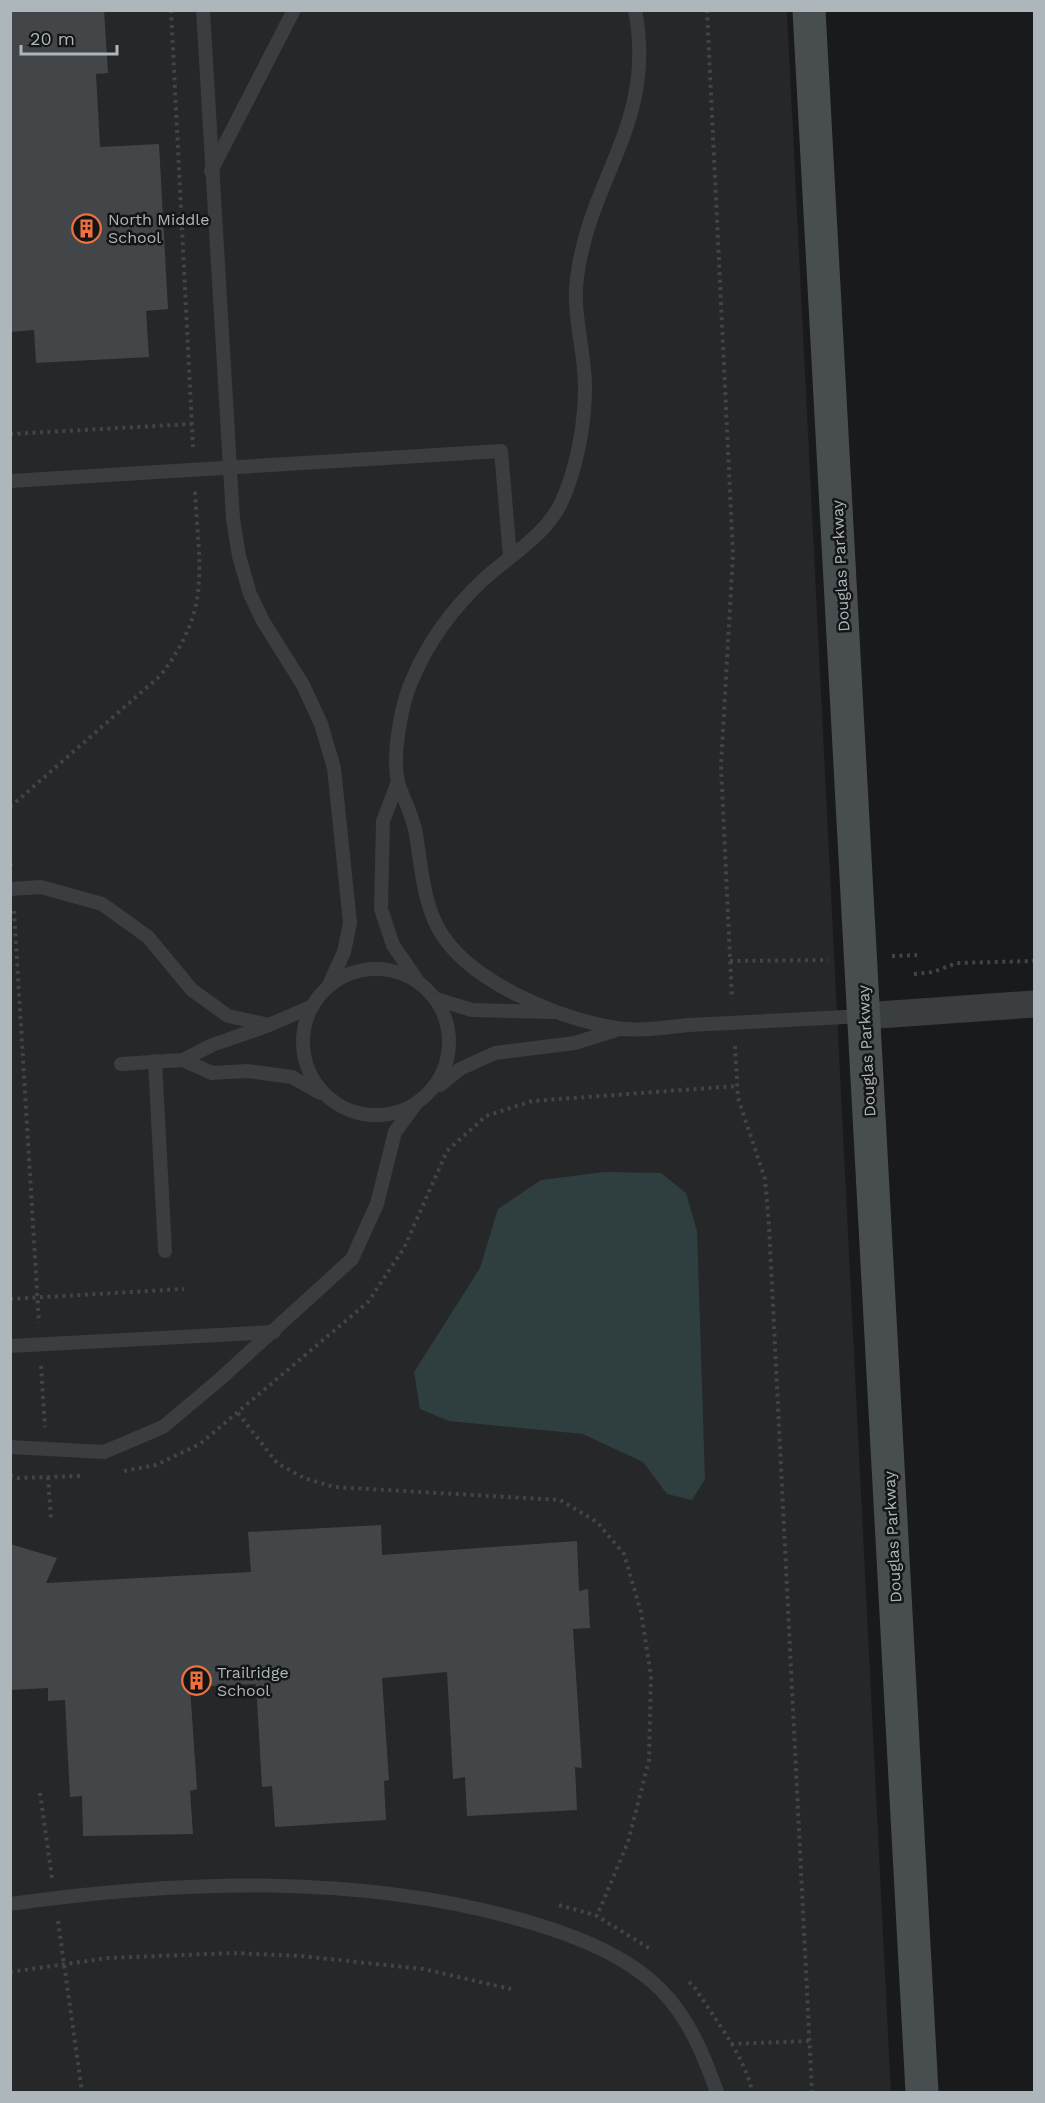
<svg xmlns="http://www.w3.org/2000/svg" width="1045" height="2103" viewBox="0 0 1045 2103" font-family="'Work Sans',sans-serif">
<style>
.built{fill:#252729}
.water{fill:#2f3f40}
.building{fill:#434649}
.lines{fill:none;stroke-linecap:round;stroke-linejoin:round}
.path{stroke:#404548;stroke-width:4;stroke-dasharray:3 4.5;stroke-linecap:butt}
.lane{stroke:#3a3e41;stroke-width:14}
.street{stroke:#3a3e41;stroke-width:27}
.secondary{stroke:#484e50;stroke-width:33}
.labels{text-anchor:middle;stroke-width:5;stroke-linejoin:round;paint-order:stroke}
.poi-label{font-size:16px;fill:#acb6bb;stroke:#141517;text-anchor:start}
.street-label{font-size:16px;fill:#acb6bb;stroke:#141517}
</style>
<rect width="100%" height="100%" fill="#191a1c"/>
<path class="built" d="M 11,11 L 787,11 L 891,2092 L 11,2092 Z"/>
<path class="water" d="M 605,1172 L 661,1173 L 686,1193 L 697,1231 L 705,1479 L 692,1500 L 667,1494 L 643,1462 L 583,1434 L 449,1421 L 420,1409 L 414,1372 L 480,1268 L 498,1209 L 541,1180 Z"/>
<g class="building">
<path d="M 10,10 L 104,10 L 108,73 L 96,74 L 100,147 L 159,144 L 168,309 L 146,311 L 149,357 L 36,363 L 34,330 L 10,332 Z"/>
<path d="M 381,1525 L 382,1555 L 577,1541 L 579,1591 L 588,1589 L 590,1628 L 573,1629 L 582,1768 L 575,1767 L 577,1810 L 467,1816 L 465,1777 L 453,1779 L 447,1672 L 382,1678 L 389,1780 L 384,1781 L 386,1820 L 275,1827 L 272,1786 L 262,1787 L 256,1684 L 190,1687 L 197,1789 L 190,1791 L 193,1834 L 83,1836 L 82,1796 L 70,1797 L 65,1700 L 48,1701 L 48,1688 L 10,1690 L 10,1544 L 57,1558 L 46,1583 L 251,1572 L 248,1532 Z"/>
</g>
<g class="lines">
<g class="path">
<path d="M 171,10 L 193,447"/>
<path d="M 707,10 L 733,554 L 721,766 L 732,999"/>
<path d="M 10,434 L 192,424"/>
<path d="M 10,807 L 160,676 C 212,609 199,569 195,491"/>
<path d="M 10,856 L 11,867"/>
<path d="M 14,911 L 39,1323"/>
<path d="M 892,956 L 917,955"/>
<path d="M 730,961 L 828,960"/>
<path d="M 914,974 L 933,972 L 957,963 L 1034,961"/>
<path d="M 735,1046 L 738,1098 L 765,1179 L 769,1225 L 812,2092"/>
<path d="M 10,1299 L 184,1289"/>
<path d="M 41,1366 L 45,1427"/>
<path d="M 238,1413 L 277,1463 L 304,1478 L 334,1487 L 560,1500 L 597,1522 L 624,1554 L 641,1612 L 651,1676 L 649,1760 L 628,1842 L 597,1916"/>
<path d="M 124,1471 L 156,1465 L 200,1444 L 368,1302 L 404,1248 L 447,1151 L 486,1116 L 532,1101 L 737,1086"/>
<path d="M 10,1475 L 18,1478 L 81,1476"/>
<path d="M 48,1477 L 51,1518"/>
<path d="M 40,1793 L 52,1878"/>
<path d="M 559,1905 L 595,1915 L 649,1948"/>
<path d="M 58,1921 L 82,2092"/>
<path d="M 10,1972 L 108,1958 L 234,1953 L 301,1956 L 423,1969 L 511,1989"/>
<path d="M 689,1982 L 695,1988 C 714,2018 746,2058 752,2092"/>
<path d="M 731,2044 L 809,2041"/>
</g>
<g class="lane">
<path d="M 203,10 L 233,519 L 239,556 L 250,594 L 263,621 L 303,685 L 321,724 L 334,768 L 350,923 L 344,952 L 328,987"/>
<path d="M 635,10 C 657,122 589,178 577,278 C 572,313 585,351 585,387 C 585,424 577,467 562,501 C 547,534 511,555 485,578 C 455,606 429,640 413,678 C 401,703 391,759 399,786 C 405,802 413,816 416,834 C 421,865 423,898 437,926 C 465,981 558,1018 616,1028 C 638,1032 666,1027 689,1025 C 747,1022 806,1019 864,1016"/>
<path d="M 211,171 L 294,10"/>
<path d="M 10,481 L 501,451 L 510,557"/>
<path d="M 398,782 L 383,821 L 381,909 L 393,945 L 417,980"/>
<path d="M 10,889 L 41,887 L 102,904 L 148,937 L 192,990 L 228,1016 L 269,1025 L 313,1006"/>
<circle cx="376" cy="1042" r="73"/>
<path d="M 436,999 L 472,1010 L 553,1012"/>
<path d="M 183,1060 L 212,1073 L 247,1071 L 292,1077 L 320,1093"/>
<path d="M 155,1061 L 165,1251"/>
<path d="M 121,1064 L 183,1060 L 212,1045 L 267,1026"/>
<path d="M 440,1085 L 460,1069 L 495,1053 L 575,1043 L 619,1029"/>
<path d="M 10,1346 L 274,1332"/>
<path d="M 10,1447 L 104,1452 L 163,1427 L 219,1380 L 352,1259 L 377,1204 L 395,1132 L 415,1105"/>
<path d="M 10,1904 C 181,1880 362,1873 529,1922 C 576,1936 626,1955 661,1990 C 689,2018 704,2056 717,2092"/>
</g>
<path class="street" d="M 864,1016 L 1034,1004"/>
<path class="secondary" d="M 809,10 L 922,2092"/>
</g>
<defs>
<symbol id="building-ring" viewBox="-11 -11 22 22"><circle r="9.5" fill="#141517" stroke="#ee703f" stroke-width="1.5"/><path d="M-4-6H4V6H1V3H-1V6H-4ZM-2.5-4.3h1.7v1.8h-1.7ZM.8-4.3h1.7v1.8H.8ZM-2.5-1h1.7V.8h-1.7ZM.8-1h1.7V.8H.8Z" fill="#ee703f"/></symbol>
</defs>
<g fill-rule="evenodd">
<use href="#building-ring" x="70" y="212" width="33" height="33"/>
<use href="#building-ring" x="180" y="1664" width="33" height="33"/>
</g>
<g class="labels">
<g class="poi-label">
<text x="108" y="225">North Middle<tspan x="108" dy="18">School</tspan></text>
<text x="217" y="1678">Trailridge<tspan x="217" dy="18">School</tspan></text>
</g>
<g class="street-label">
<text transform="translate(840 566) rotate(-93)" y="6">Douglas Parkway</text>
<text transform="translate(866 1051) rotate(-93)" y="6">Douglas Parkway</text>
<text transform="translate(892 1537) rotate(-93)" y="6">Douglas Parkway</text>
</g>
</g>
<rect width="1045" height="2103" fill="none" stroke="#acb6bb" stroke-width="24"/>
<path d="M21 45v9h96v-9" fill="none" stroke="#acb6bb" stroke-width="3"/>
<text x="30" y="45" font-size="18" fill="#acb6bb" stroke="#141517" stroke-width="4.5" paint-order="stroke">20 m</text>
</svg>
